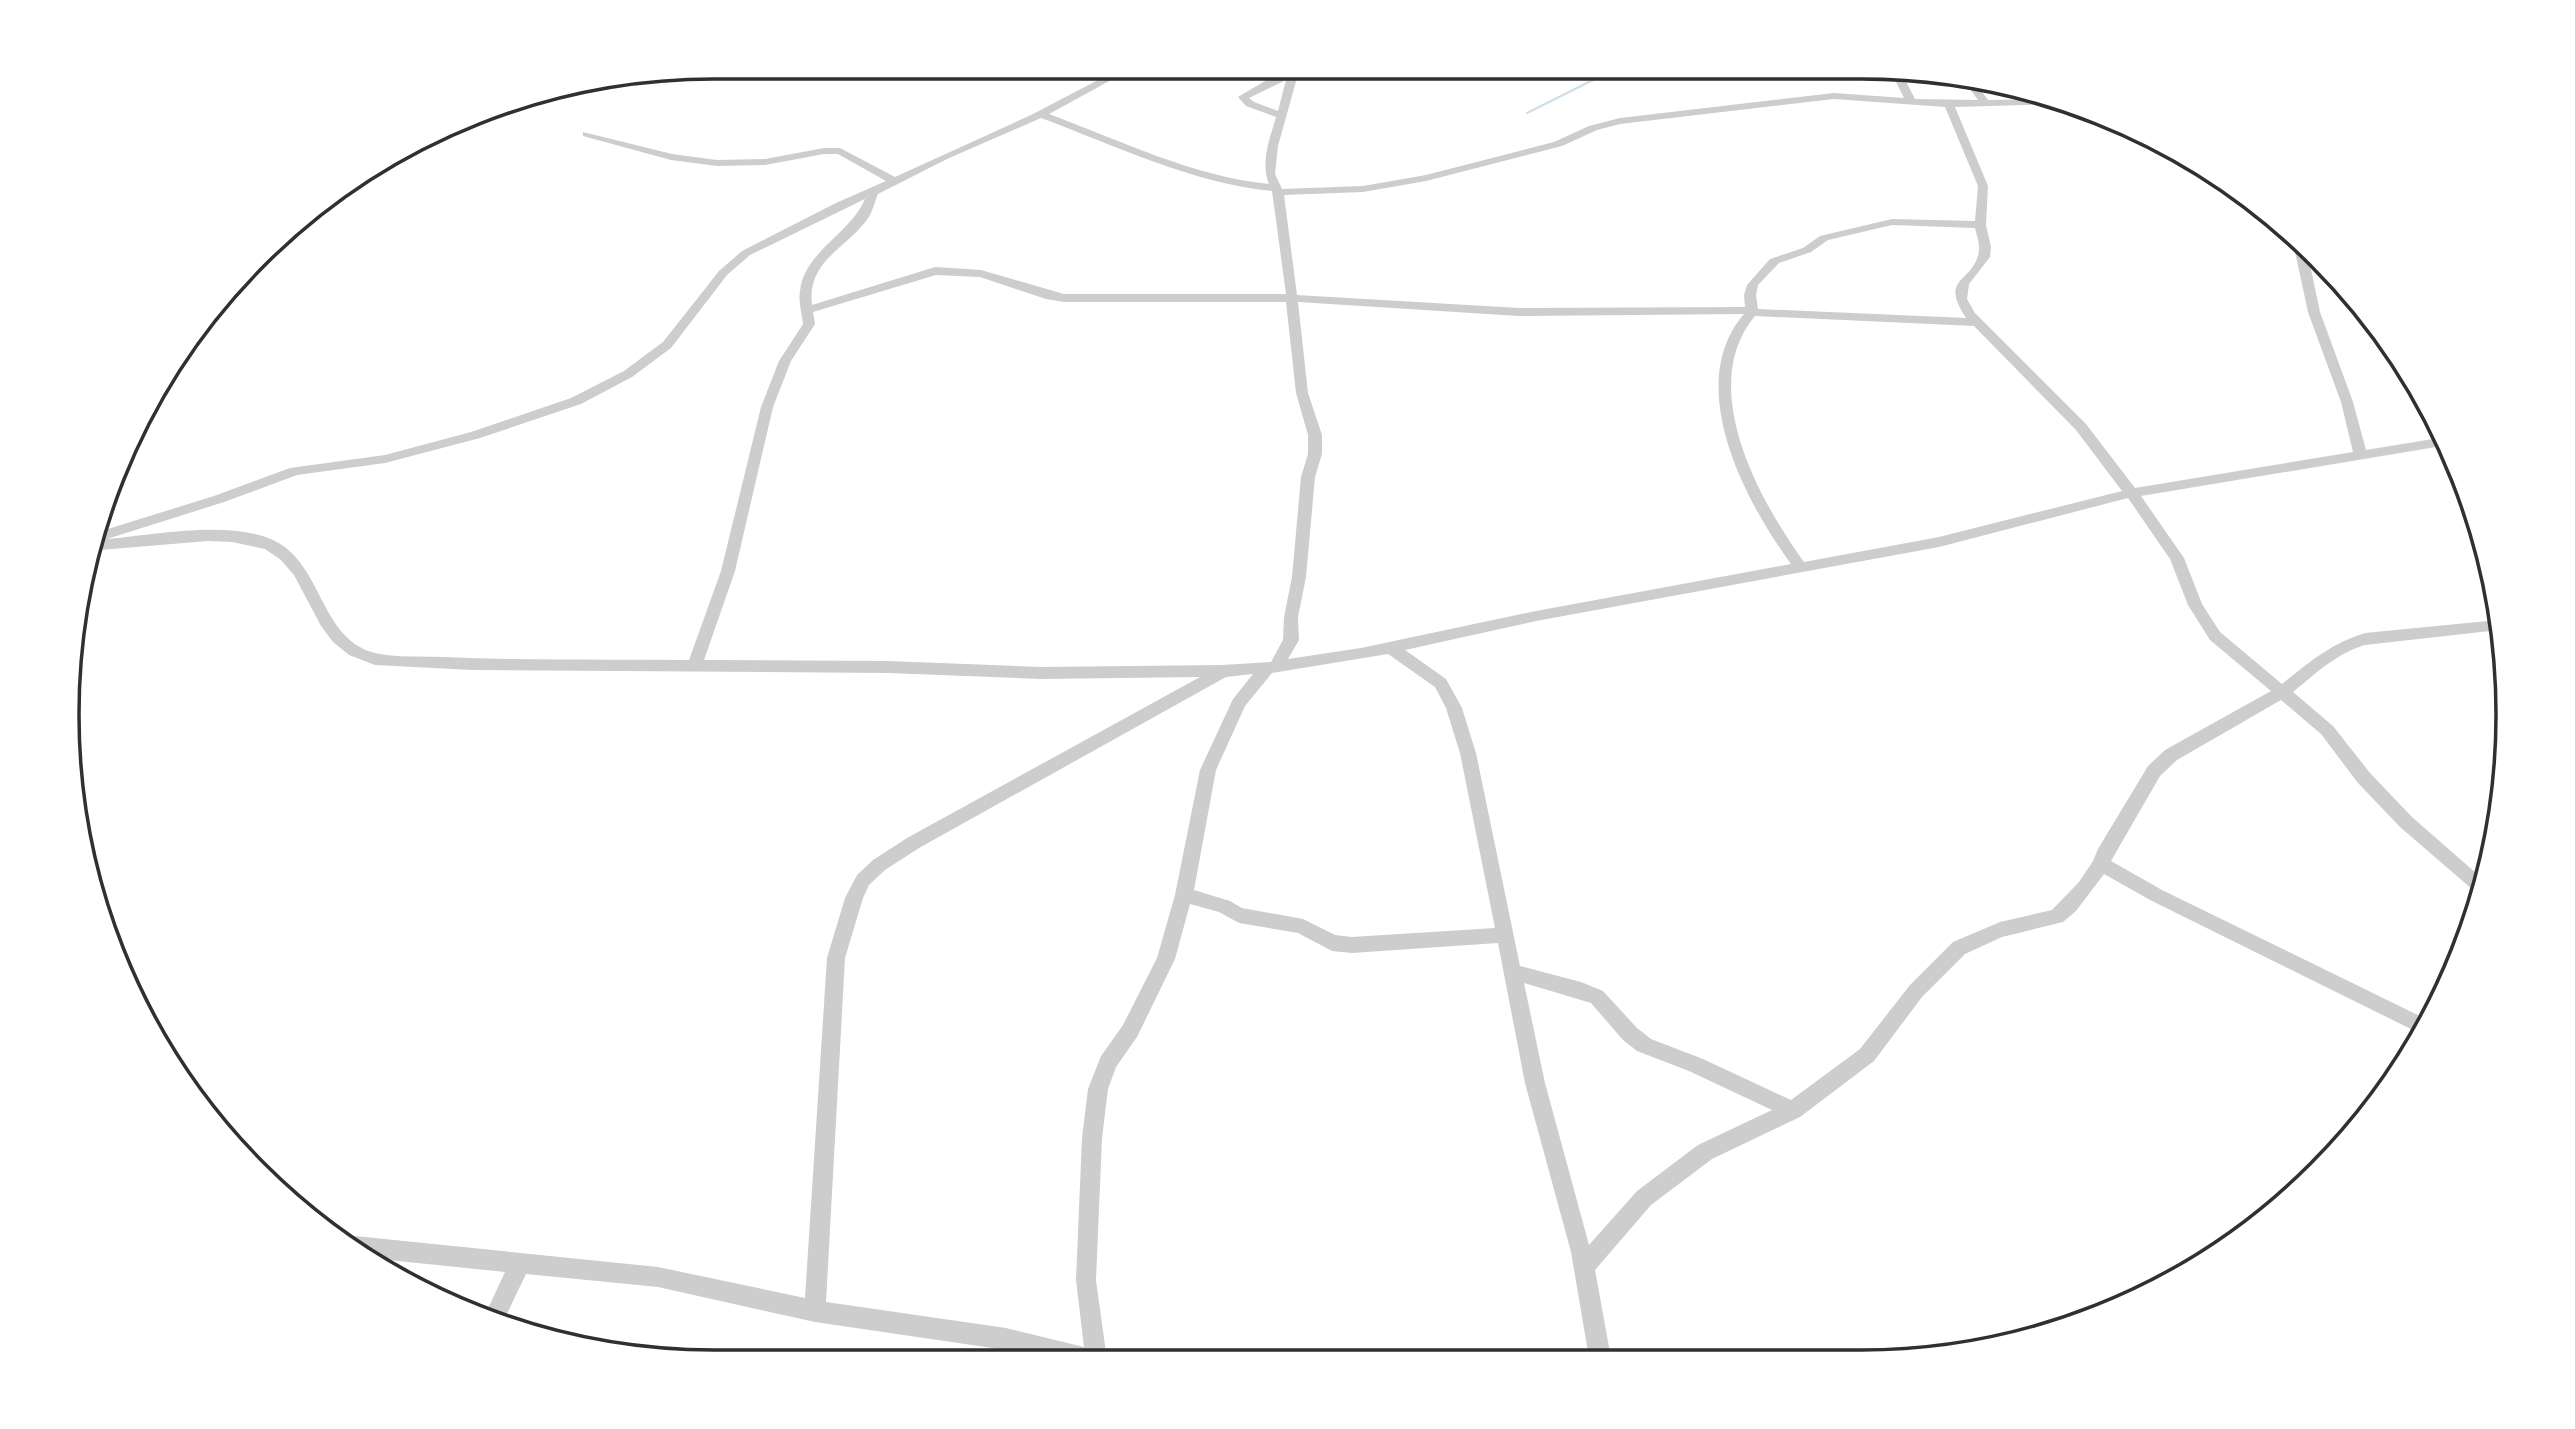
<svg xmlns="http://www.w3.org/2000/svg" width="2575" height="1429" viewBox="0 0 2575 1429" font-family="Montserrat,sans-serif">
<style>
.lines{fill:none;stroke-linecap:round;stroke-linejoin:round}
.stream{stroke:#cce1eb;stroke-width:2.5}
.street{fill:#cdcdcd;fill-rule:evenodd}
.rim{fill:none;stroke:#303030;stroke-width:3.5}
</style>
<rect width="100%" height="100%" fill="#fff"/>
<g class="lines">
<path class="stream" d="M 1527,113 L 1617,68"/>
<path class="street" d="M 1123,67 L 1135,67 L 1049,114 C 1119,140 1195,177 1269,184 C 1260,163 1270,138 1276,117 L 1246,106 L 1238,97 L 1270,78 L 1288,73 L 1290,67 L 1300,67 L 1278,146 L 1275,174 L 1282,189 L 1363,186 L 1426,175 L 1554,142 L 1589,126 L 1620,118 L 1834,93 L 1904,98 L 1889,68 L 1899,68 L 1915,99 L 1978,100 L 1962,78 L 1973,80 L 1988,100 L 2054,99 L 2066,104 L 1955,107 L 1988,186 L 1986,225 L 1991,247 L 1990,257 L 1969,284 L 1967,299 L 1975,313 L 2086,424 L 2135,488 L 2353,452 L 2341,402 L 2308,312 L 2292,238 L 2295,235 L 2306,246 L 2320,312 L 2353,402 L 2366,450 L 2445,437 L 2448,445 L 2141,496 L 2184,558 L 2202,604 L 2220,632 L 2282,684 C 2309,662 2332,643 2365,633 L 2498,620 L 2499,630 L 2365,645 C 2337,653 2315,674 2293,692 L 2333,726 L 2370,773 L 2412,817 L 2484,880 L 2480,896 L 2400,827 L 2358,783 L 2321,734 L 2281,700 L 2177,760 L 2160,776 L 2111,861 L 2162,890 L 2430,1021 L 2423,1035 L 2150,900 L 2104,874 L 2076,911 L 2063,922 L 2002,937 L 1965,954 L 1922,997 L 1874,1061 L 1800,1117 L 1712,1159 L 1651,1205 L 1595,1270 L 1611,1358 L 1589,1358 L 1571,1252 L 1525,1083 L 1498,943 L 1352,953 L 1332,951 L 1298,933 L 1239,923 L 1219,912 L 1190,904 L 1175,959 L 1137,1037 L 1116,1067 L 1108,1089 L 1102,1138 L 1096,1280 L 1107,1360 L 1047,1360 L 1006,1350 L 815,1322 L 658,1287 L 526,1274 L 503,1322 L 485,1315 L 505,1272 L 369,1258 L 348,1239 L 355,1236 L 658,1267 L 805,1298 L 827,958 L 845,898 L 857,875 L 873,860 L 907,838 L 1200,677 L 1041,679 L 888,673 L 472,670 L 375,665 L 349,655 L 333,642 L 321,626 L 294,575 L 281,560 L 265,549 L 232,542 L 208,541 L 88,551 L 95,533 L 214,496 L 290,468 L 385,455 L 471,432 L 571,398 L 624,371 L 663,342 L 719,271 L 742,251 L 836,203 L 886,181 L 838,154 L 824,154 L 765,165 L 717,166 L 671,160 L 583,136 L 583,132 L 672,154 L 717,160 L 765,159 L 824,148 L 840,148 L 895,177 L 1031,115 ZM 1286,80 L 1278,111 L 1254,102 L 1249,98 ZM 1834,99 L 1945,107 L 1978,186 L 1975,221 L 1892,219 L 1820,236 L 1803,248 L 1770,259 L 1747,285 L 1744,295 L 1745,307 L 1519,308 L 1297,295 L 1284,195 L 1363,192 L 1426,181 L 1562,146 L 1597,130 L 1620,124 ZM 1041,118 C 1116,146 1192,183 1272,191 L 1286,294 L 1064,294 L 981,270 L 935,267 L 812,305 C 806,259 851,247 870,215 C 873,209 875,201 878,194 L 947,159 ZM 865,199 C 851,233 804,252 800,291 C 798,302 802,314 803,324 L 779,361 L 761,407 L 721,571 L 689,660 C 607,659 526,661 444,657 C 423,656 396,658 375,653 C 320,639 323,565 275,541 C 231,519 154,535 107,539 L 224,502 L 297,475 L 385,463 L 480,438 L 581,404 L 632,377 L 671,348 L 727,275 L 750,255 ZM 1892,225 L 1975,228 C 1977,236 1981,247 1978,256 C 1969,284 1940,278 1966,318 L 1758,309 L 1756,295 L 1758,285 L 1779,263 L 1811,252 L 1828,240 ZM 936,275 L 980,277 L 1046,299 L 1064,302 L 1286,302 L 1296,393 L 1308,435 L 1308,454 L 1301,477 L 1292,577 L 1284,617 L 1283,640 L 1271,662 L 1222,665 L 1041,667 L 888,661 L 704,660 L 735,571 L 773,407 L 791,361 L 815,324 L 813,312 ZM 1298,302 L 1519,316 L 1744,314 C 1683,385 1745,501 1791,564 L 1536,611 L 1361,648 L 1288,659 L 1299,640 L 1298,617 L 1306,577 L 1315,477 L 1322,454 L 1322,435 L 1308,393 ZM 1755,316 L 1974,326 L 2076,430 L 2122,491 L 1939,537 L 1804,562 C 1759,500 1696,386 1755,316 ZM 2128,498 L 2170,559 L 2188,605 L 2210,640 L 2271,691 L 2165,750 L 2148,766 L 2098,849 L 2093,861 L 2079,882 L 2052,910 L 2000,922 L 1953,942 L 1910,985 L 1860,1049 L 1791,1100 L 1703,1059 L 1651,1039 L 1637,1028 L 1603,991 L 1581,982 L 1520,966 L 1476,753 L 1462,708 L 1446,679 L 1405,650 L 1536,621 L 1939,547 ZM 1388,654 L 1435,687 L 1446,708 L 1460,753 L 1495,928 L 1352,937 L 1335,935 L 1303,919 L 1242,908 L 1230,901 L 1194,890 L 1216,770 L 1245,706 L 1272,673 ZM 1253,674 L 1233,699 L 1200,770 L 1175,895 L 1157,958 L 1123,1025 L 1101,1056 L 1088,1089 L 1082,1138 L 1076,1280 L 1084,1347 L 1006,1328 L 826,1302 L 845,958 L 863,898 L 869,885 L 885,870 L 919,848 L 1226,677 ZM 1524,983 L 1591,1003 L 1623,1040 L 1637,1051 L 1689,1071 L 1772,1110 L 1698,1145 L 1637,1191 L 1589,1245 L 1545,1083 Z"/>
</g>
<path d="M0 0H2575V1429H0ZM714 79H1861A635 635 0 0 1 2496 714V715A635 635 0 0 1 1861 1350H714A635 635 0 0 1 79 715V714A635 635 0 0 1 714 79Z" fill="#fff" fill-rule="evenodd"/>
<path class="rim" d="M714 79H1861A635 635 0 0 1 2496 714V715A635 635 0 0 1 1861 1350H714A635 635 0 0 1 79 715V714A635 635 0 0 1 714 79Z"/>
</svg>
